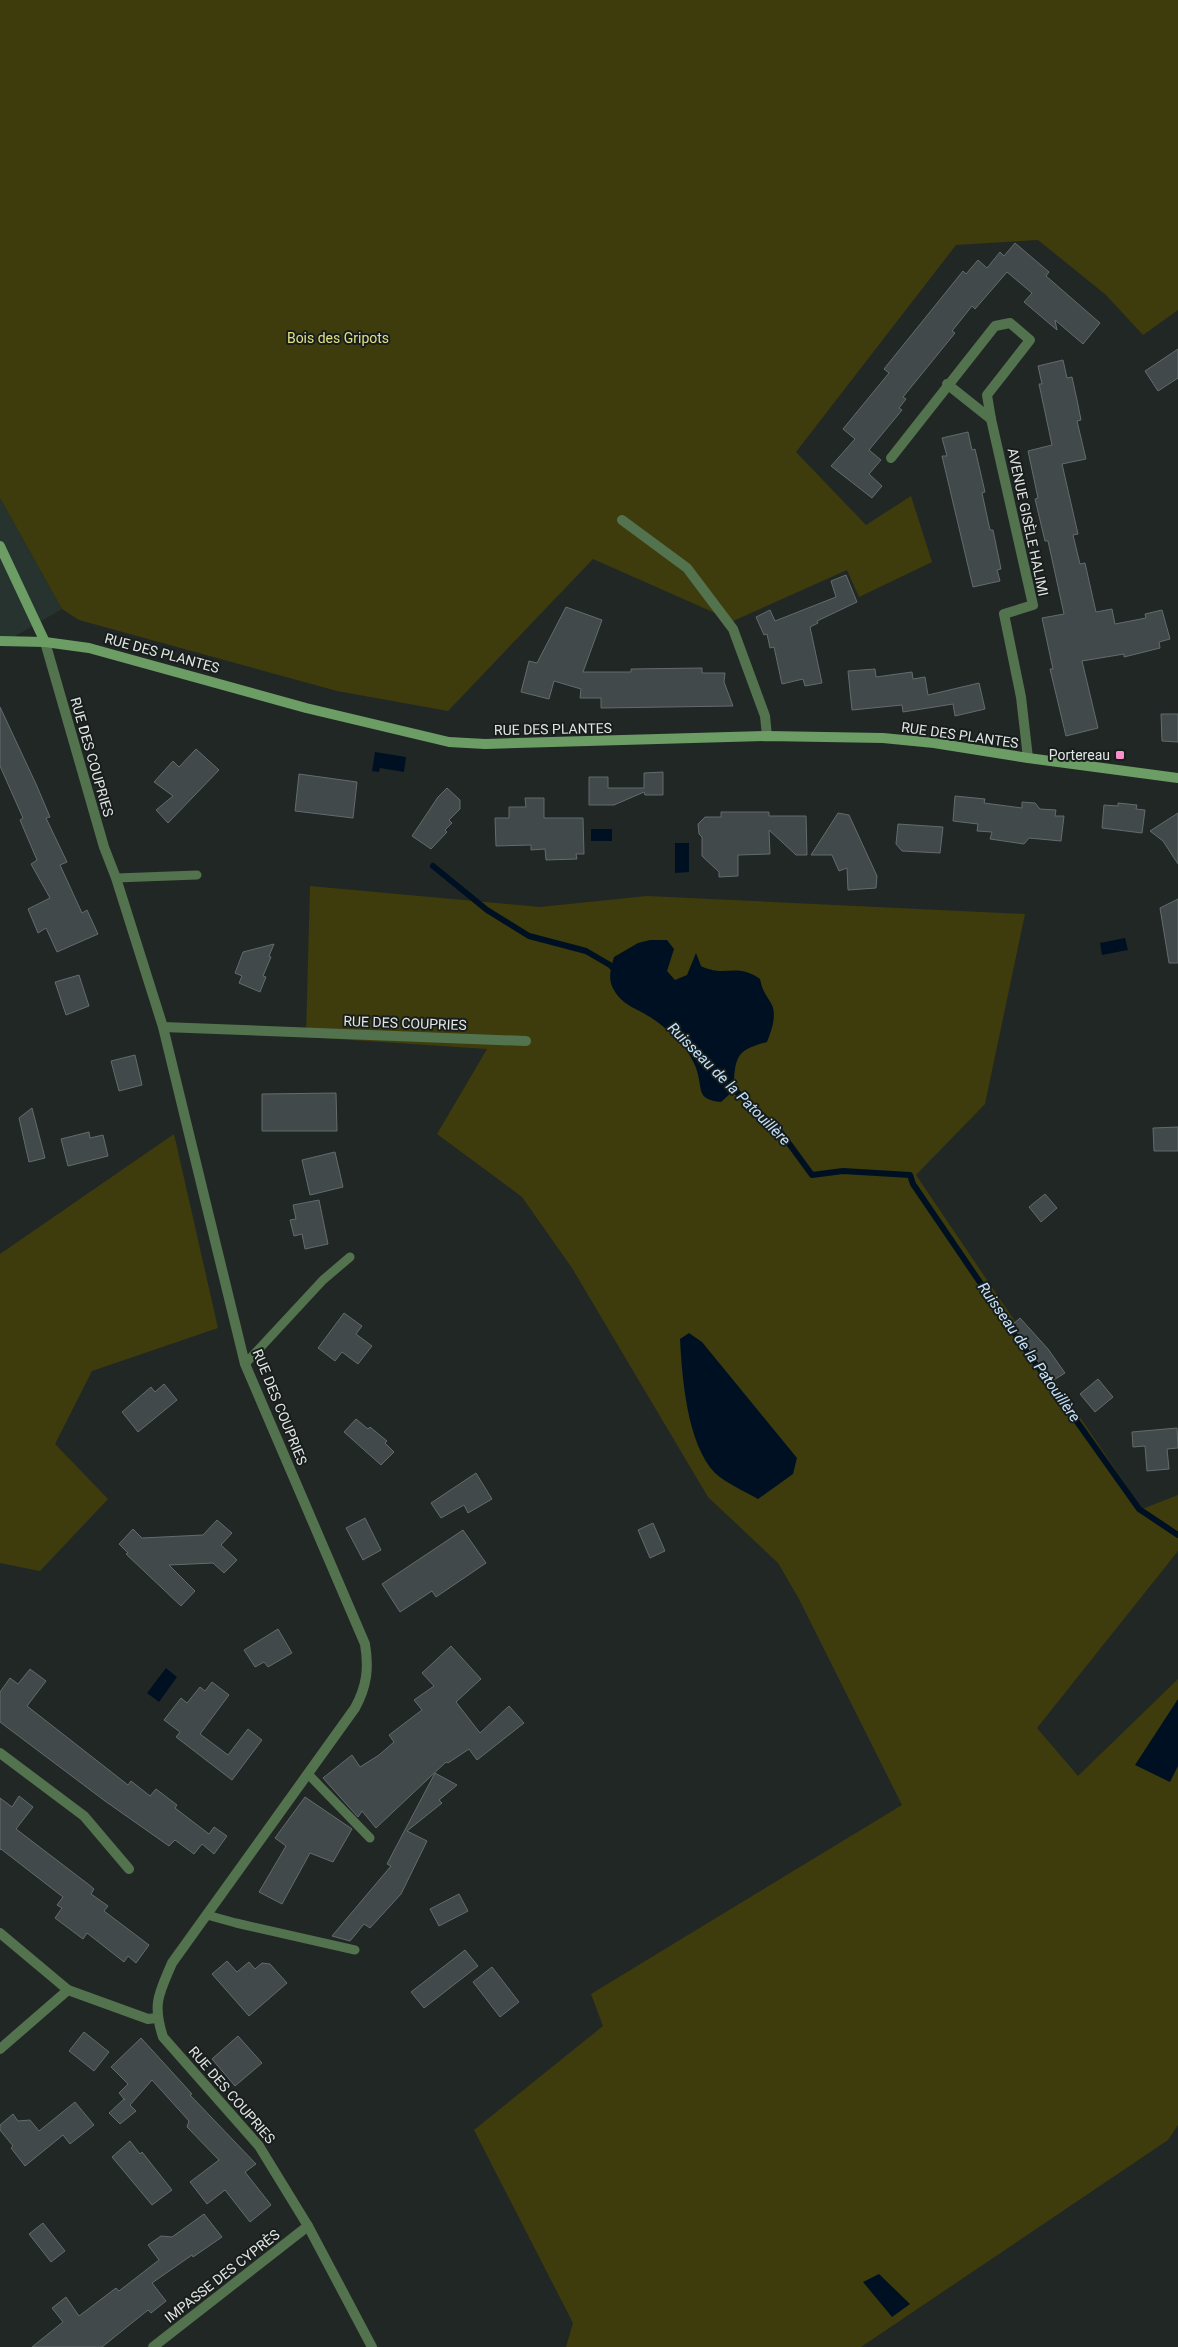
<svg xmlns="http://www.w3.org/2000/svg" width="1178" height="2347" viewBox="0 0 1178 2347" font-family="Roboto,sans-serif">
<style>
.built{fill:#26332f}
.green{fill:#3e3c0c}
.water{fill:#001023}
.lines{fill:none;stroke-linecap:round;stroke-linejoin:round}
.stream{stroke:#001023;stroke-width:6}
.building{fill:#42494a;stroke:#636b6c}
.lane{stroke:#53724e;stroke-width:9}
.street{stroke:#53724e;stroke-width:10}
.secondary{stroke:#6c9d64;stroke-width:10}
.poi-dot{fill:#f98fca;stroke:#181e1c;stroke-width:2}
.labels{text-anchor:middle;stroke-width:4;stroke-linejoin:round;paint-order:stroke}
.park-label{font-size:14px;fill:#e3e083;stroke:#181e1c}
.street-label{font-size:14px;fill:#e1e5e3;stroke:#181e1c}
.poi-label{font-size:14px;fill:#e1e5e3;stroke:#181e1c;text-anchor:end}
.water-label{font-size:15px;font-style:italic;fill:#c6e3fc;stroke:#181e1c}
</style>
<rect width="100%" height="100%" fill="#212725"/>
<path class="built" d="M 0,498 L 62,609 L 0,645 Z"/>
<g class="green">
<path d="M 0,0 L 1178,0 L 1178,310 L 1143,335 L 1106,295 L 1038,240 L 956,245 L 796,452 L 866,525 L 911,496 L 932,562 L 859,597 L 847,570 L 733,621 L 593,559 L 448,711 L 337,691 L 79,620 L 62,609 L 0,498 Z"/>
<path d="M 310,886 L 540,907 L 647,896 L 1025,914 L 985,1104 L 916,1175 L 1142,1509 L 1178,1495 L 1178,1551 L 1037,1728 L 1078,1776 L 1178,1679 L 1178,2125 L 1168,2140 L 861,2347 L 566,2347 L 573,2323 L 474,2130 L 603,2026 L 591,1994 L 902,1805 L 799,1599 L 778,1563 L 708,1497 L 572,1268 L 522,1197 L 437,1134 L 487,1049 L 306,1037 Z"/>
<path d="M 174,1134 L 218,1328 L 92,1371 L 55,1444 L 108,1499 L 40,1571 L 0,1563 L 0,1254 Z"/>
</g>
<g class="water">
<path d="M 375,752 L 406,757 L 404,772 L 380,768 L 379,772 L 372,771 Z"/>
<rect x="591" y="829" width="21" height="12"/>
<path d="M 675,843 L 689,843 L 689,872 L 675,873 Z"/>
<path d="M 1125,938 L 1128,950 L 1102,955 L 1100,943 Z"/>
<path d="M 650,940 L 667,940 L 674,949 L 667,971 L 675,980 L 687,975 L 696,953 L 701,966 C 725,978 736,962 760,979 C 763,993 766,994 772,1005 C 777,1016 771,1032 767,1042 C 734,1051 736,1057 733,1091 L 721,1102 C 696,1099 703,1091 697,1071 C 694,1061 688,1052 682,1044 C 673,1034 661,1024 650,1017 C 636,1008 622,1005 614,990 C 607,979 611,968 614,957 L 638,943 Z"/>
<path d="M 689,1333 L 702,1342 L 797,1458 L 793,1474 L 758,1499 C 744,1491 726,1483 715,1473 C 687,1444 682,1377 680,1339 Z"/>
<path d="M 166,1668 L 177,1677 L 159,1702 L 147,1693 Z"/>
<path d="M 1178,1699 L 1178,1766 L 1170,1782 L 1135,1765 Z"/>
<path d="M 879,2274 L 910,2304 L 892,2317 L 863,2282 Z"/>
</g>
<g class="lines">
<g class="stream">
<path d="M 433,866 L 487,910 L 529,936 L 586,951 L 610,965 L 616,971"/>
<path d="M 727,1083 L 782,1134 L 812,1175 L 843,1171 L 910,1175 L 913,1184 L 1024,1347 L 1139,1509 L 1178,1535"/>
</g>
</g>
<g class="building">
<path d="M 1015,243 L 1049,272 L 1046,276 L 1100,323 L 1083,344 L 1055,320 L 1057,330 L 1024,302 L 1032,293 L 1007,272 L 975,309 L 972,306 L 952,331 L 955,333 L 903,397 L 906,399 L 899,408 L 902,410 L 869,450 L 881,460 L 869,474 L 882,486 L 872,498 L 831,466 L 855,439 L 843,429 L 889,373 L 884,369 L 963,271 L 966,274 L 978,260 L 987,268 L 1000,252 L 1004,256 Z"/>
<path d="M 1178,349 L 1178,378 L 1158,391 L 1145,371 Z"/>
<path d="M 1063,360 L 1067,378 L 1072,377 L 1077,400 L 1081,420 L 1077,421 L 1086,459 L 1062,464 L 1078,534 L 1073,535 L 1080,564 L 1085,563 L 1096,612 L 1112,609 L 1115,624 L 1146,618 L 1145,614 L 1162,610 L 1170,639 L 1159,642 L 1160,648 L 1124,657 L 1124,654 L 1082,661 L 1098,728 L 1066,736 L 1050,669 L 1053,669 L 1042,618 L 1064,614 L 1048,541 L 1045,541 L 1035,499 L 1038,498 L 1028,451 L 1052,445 L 1039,384 L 1042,384 L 1038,366 Z"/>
<path d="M 968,432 L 972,450 L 975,449 L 985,492 L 982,493 L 990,530 L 993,530 L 1001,569 L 997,570 L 1000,581 L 973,587 L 942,456 L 947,456 L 942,438 Z"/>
<path d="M 846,575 L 857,602 L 817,621 L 818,623 L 810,627 L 822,683 L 805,686 L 803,679 L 782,684 L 774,647 L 770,648 L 767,634 L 764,635 L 756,617 L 770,610 L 775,621 L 836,597 L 831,581 Z"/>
<path d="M 566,607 L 602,620 L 583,672 L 631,672 L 631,669 L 702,668 L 702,673 L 725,673 L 724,682 L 733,706 L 601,708 L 601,698 L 580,698 L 581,689 L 554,681 L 549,699 L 521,692 L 529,661 L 537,663 Z"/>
<path d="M 875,669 L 876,677 L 912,672 L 913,679 L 925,677 L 928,695 L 979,683 L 985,709 L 955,716 L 953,704 L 903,712 L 902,705 L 852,710 L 848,671 Z"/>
<path d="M 0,707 L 36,784 L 50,817 L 46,818 L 67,862 L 60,865 L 82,913 L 87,910 L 98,934 L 57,952 L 46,928 L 38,933 L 28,909 L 50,898 L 31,864 L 37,860 L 20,820 L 23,818 L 0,766 Z"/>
<path d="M 1161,714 L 1178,714 L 1178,742 L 1162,741 Z"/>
<path d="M 196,749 L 219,770 L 168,823 L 156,810 L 173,796 L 154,782 L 173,761 L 179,767 Z"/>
<path d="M 663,772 L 663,795 L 645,795 L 644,792 L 614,805 L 589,805 L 589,777 L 608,777 L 608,788 L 644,788 L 644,773 Z"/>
<path d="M 299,774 L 357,782 L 353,818 L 295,811 Z"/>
<path d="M 447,788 L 460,800 L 460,809 L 449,820 L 452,823 L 445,830 L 447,832 L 431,849 L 412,836 L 438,797 Z"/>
<path d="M 955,796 L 985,799 L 984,803 L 1022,808 L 1022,802 L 1035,803 L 1040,809 L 1056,810 L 1055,816 L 1064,816 L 1061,841 L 1029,838 L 1024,844 L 990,839 L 992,832 L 977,831 L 978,824 L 953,821 Z"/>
<path d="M 525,798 L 544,798 L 544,818 L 583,818 L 584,854 L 576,854 L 577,859 L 546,860 L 545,849 L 531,850 L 531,845 L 496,846 L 495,818 L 509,818 L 509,807 L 526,807 Z"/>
<path d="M 1118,803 L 1137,805 L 1136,809 L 1145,810 L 1142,833 L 1102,828 L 1104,805 L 1118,806 Z"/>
<path d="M 721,812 L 769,812 L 769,816 L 806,816 L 807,855 L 796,855 L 769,830 L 770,854 L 738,855 L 738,876 L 719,877 L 719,872 L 702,856 L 702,837 L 699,834 L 698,824 L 705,817 L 721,817 Z"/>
<path d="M 838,813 L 849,815 L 877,876 L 876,888 L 848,890 L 847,868 L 839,871 L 832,855 L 811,855 Z"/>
<path d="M 1178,813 L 1178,864 L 1163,841 L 1150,831 Z"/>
<path d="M 898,824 L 943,827 L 940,853 L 902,851 L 896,844 Z"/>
<path d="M 1178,899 L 1178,963 L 1169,963 L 1160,908 Z"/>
<path d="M 274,944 L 269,956 L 271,957 L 263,976 L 266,977 L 260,992 L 239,983 L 242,976 L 235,973 L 243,952 Z"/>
<path d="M 79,975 L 89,1006 L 66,1015 L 55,982 Z"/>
<path d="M 135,1055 L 142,1085 L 119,1091 L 111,1061 Z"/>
<path d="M 336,1093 L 337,1131 L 262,1131 L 262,1094 Z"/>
<path d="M 32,1108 L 45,1158 L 29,1162 L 19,1118 Z"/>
<path d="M 1178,1127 L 1178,1151 L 1154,1151 L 1153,1128 Z"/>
<path d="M 89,1132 L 90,1138 L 103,1135 L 108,1156 L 68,1166 L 61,1139 Z"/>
<path d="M 335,1152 L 343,1187 L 310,1195 L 302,1160 Z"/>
<path d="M 1045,1194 L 1057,1208 L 1041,1222 L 1029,1207 Z"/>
<path d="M 319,1200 L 328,1244 L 305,1249 L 302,1234 L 294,1236 L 290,1220 L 296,1219 L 293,1205 Z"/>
<path d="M 344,1313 L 362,1326 L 356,1334 L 372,1346 L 358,1364 L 342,1352 L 335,1361 L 318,1348 Z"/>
<path d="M 1020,1318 L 1048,1349 L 1065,1373 L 1052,1381 L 1012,1325 Z"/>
<path d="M 1098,1379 L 1113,1397 L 1095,1412 L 1080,1394 Z"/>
<path d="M 164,1384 L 177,1400 L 138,1432 L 122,1412 L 151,1387 L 155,1392 Z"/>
<path d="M 356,1419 L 368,1429 L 370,1427 L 387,1441 L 385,1443 L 394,1452 L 381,1465 L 344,1432 Z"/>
<path d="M 1177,1428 L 1178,1448 L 1167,1449 L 1169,1469 L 1147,1471 L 1145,1446 L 1133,1447 L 1132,1432 Z"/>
<path d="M 476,1473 L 492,1499 L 468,1513 L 464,1505 L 441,1518 L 431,1503 Z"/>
<path d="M 365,1518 L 381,1550 L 363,1560 L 346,1528 Z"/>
<path d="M 217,1520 L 232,1533 L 221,1545 L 237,1560 L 224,1573 L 213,1563 L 169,1565 L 195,1591 L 181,1606 L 126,1554 L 128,1553 L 119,1544 L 133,1529 L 142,1538 L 203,1535 Z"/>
<path d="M 653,1523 L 665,1551 L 650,1558 L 638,1530 Z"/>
<path d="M 463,1530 L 486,1563 L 436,1597 L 432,1591 L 400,1612 L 382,1584 Z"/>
<path d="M 278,1629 L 292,1653 L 268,1667 L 264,1662 L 255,1667 L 244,1650 Z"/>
<path d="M 451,1646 L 481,1679 L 456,1702 L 480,1733 L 509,1706 L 524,1723 L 477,1760 L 469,1749 L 448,1763 L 446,1762 L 376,1828 L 362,1811 L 358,1817 L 323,1778 L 352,1755 L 360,1767 L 379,1755 L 394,1742 L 389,1735 L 422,1710 L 414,1700 L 434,1686 L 422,1673 Z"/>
<path d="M 30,1669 L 46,1681 L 27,1706 L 128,1785 L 131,1781 L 150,1796 L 156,1789 L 177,1805 L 175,1808 L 209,1834 L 214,1827 L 227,1836 L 214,1854 L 202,1844 L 194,1854 L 175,1840 L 169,1846 L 105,1801 L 0,1722 L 0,1692 L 10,1678 L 18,1684 Z"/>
<path d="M 212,1682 L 229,1695 L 200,1734 L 228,1755 L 248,1729 L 262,1740 L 232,1780 L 176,1737 L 180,1732 L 164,1720 L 181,1698 L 187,1703 L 200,1687 L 205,1691 Z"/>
<path d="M 435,1773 L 457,1785 L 439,1800 L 442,1803 L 407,1831 L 427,1841 L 401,1894 L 370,1928 L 364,1924 L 350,1941 L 332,1936 L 391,1866 L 387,1864 Z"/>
<path d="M 19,1796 L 33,1807 L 16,1829 L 88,1884 L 94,1889 L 91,1894 L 108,1906 L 104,1911 L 149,1945 L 136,1963 L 128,1956 L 124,1962 L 87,1933 L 83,1939 L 55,1918 L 62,1908 L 57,1905 L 63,1897 L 1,1849 L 0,1850 L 0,1798 L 12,1807 Z"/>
<path d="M 305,1797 L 352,1829 L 333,1862 L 310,1853 L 282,1904 L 259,1892 L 286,1846 L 275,1838 Z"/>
<path d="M 459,1894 L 468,1911 L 439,1926 L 430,1909 Z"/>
<path d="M 465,1950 L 478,1966 L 424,2008 L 411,1992 Z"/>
<path d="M 227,1961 L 237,1972 L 249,1962 L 255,1969 L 262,1963 L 270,1964 L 287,1983 L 249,2016 L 212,1974 Z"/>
<path d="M 492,1967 L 519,2002 L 500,2017 L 473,1982 Z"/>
<path d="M 84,2032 L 109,2052 L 94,2071 L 69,2051 Z"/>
<path d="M 238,2036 L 262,2063 L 235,2086 L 212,2059 Z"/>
<path d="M 141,2038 L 192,2094 L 190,2095 L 256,2164 L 245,2172 L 271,2205 L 250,2222 L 225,2190 L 207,2204 L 190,2182 L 219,2160 L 187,2127 L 189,2121 L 152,2080 L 130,2105 L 136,2111 L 120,2124 L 109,2113 L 124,2099 L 125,2100 L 119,2093 L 128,2084 L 111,2067 Z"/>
<path d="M 75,2102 L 94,2125 L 70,2144 L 63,2135 L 25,2166 L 11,2148 L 13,2146 L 0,2130 L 0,2125 L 13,2114 L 18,2121 L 30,2120 L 39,2131 Z"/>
<path d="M 130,2141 L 140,2154 L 142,2152 L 172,2190 L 152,2205 L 112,2157 Z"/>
<path d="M 204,2214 L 222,2237 L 193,2257 L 192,2255 L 152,2283 L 166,2301 L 151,2313 L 148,2310 L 102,2347 L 32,2347 L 63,2322 L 52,2308 L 66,2297 L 79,2316 L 116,2288 L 119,2291 L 159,2260 L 148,2245 L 161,2236 L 172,2237 Z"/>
<path d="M 43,2223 L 65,2251 L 51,2262 L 29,2234 Z"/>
</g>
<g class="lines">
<g class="lane">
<path d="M 116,878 L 197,875"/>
<path d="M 245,1364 L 323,1280 L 350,1257"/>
<path d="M 308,1774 L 370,1838"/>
<path d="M 207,1915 L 236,1923 L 355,1950"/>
</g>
<g class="street">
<path d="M 947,384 L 991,419 L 1033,605 L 1004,614 L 1021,697 L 1028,758"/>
<path d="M 891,458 L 995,326 L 1010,323 L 1030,340 L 987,395 L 991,419"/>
<path d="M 622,520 L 687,568 L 733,629 L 765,716 L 767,736"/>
<path d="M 45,642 L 104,847 L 116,878 L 163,1027 L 245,1364 L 365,1644 C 369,1668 367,1686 355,1708 L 172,1963 C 159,1994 152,2003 163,2037 L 259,2146 L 308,2226 L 372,2347"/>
<path d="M 163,1027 L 526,1041"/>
<path d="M 0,1753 L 84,1816 L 129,1869"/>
<path d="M 0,1933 L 68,1990 L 148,2019 L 157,2018"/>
<path d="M 0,2049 L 68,1990"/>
<path d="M 153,2347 L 308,2226"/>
</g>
<g class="secondary">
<path d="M 0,546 L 45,642"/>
<path d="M 0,641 L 45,642 L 89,648 L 306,708 L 428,737 L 449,742 L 485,744 L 767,736 L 883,738 L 934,743 L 1028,758 L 1178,778"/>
</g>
</g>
<rect class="poi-dot" x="1115" y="750" width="10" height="10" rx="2.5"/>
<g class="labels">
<g class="park-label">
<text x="338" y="343">Bois des Gripots</text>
</g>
<g class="street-label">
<text transform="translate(1028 522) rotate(78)" y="5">AVENUE GISÈLE HALIMI</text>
<text transform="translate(162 653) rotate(15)" y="5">RUE DES PLANTES</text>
<text transform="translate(553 729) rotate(-1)" y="5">RUE DES PLANTES</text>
<text transform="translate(960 735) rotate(8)" y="5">RUE DES PLANTES</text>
<text transform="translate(92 757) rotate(74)" y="5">RUE DES COUPRIES</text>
<text transform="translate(405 1023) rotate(2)" y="5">RUE DES COUPRIES</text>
<text transform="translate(280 1407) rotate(68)" y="5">RUE DES COUPRIES</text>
<text transform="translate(232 2095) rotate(49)" y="5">RUE DES COUPRIES</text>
<text transform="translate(222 2276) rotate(-38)" y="5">IMPASSE DES CYPRÈS</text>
</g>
<g class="poi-label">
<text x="1110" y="760">Portereau</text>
</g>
<g class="water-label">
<text transform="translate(729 1084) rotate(45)" y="5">Ruisseau de la Patouillère</text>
<text transform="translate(1029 1352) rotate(55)" y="5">Ruisseau de la Patouillère</text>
</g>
</g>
</svg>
